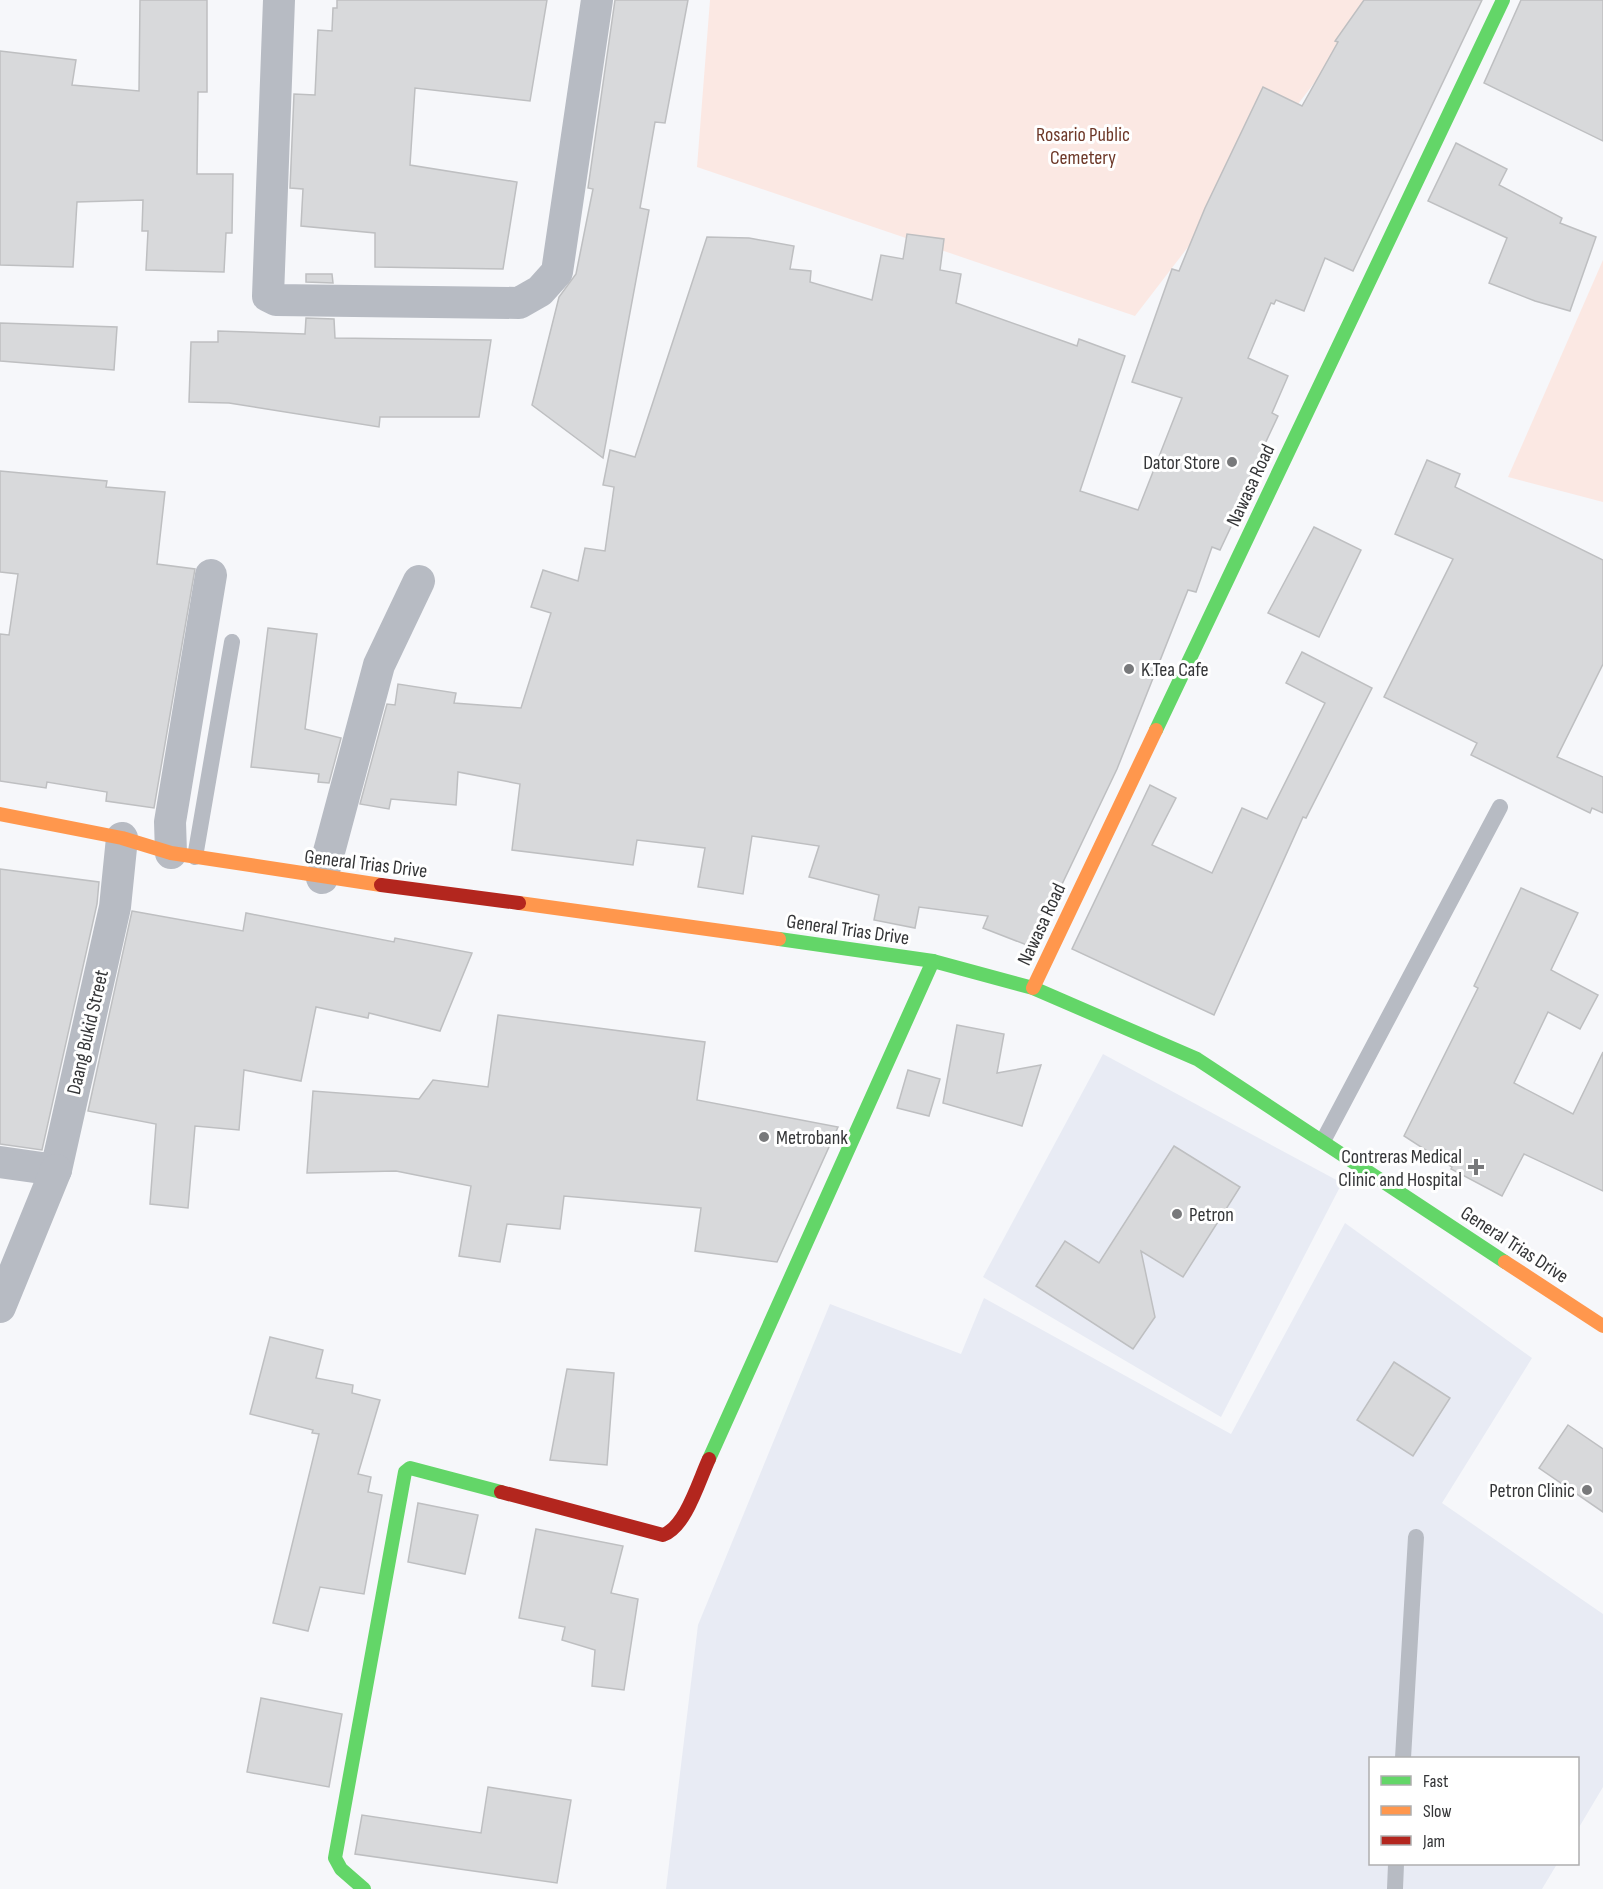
<svg xmlns="http://www.w3.org/2000/svg" width="1603" height="1889" viewBox="0 0 1603 1889" font-family="'Sofia Sans Condensed',sans-serif">
<style>
.built{fill:#e8ebf4}
.green{fill:#fbe8e3}
.building{fill:#d8d9db;stroke:#bebfc1;stroke-width:1.5}
.lines{fill:none;stroke-linecap:round;stroke-linejoin:round}
.lane{stroke:#b7bbc3;stroke-width:16}
.street{stroke:#b7bbc3;stroke-width:32}
.fast{stroke:#63d668;stroke-width:14}
.slow{stroke:#ff974d;stroke-width:14}
.jam{stroke:#b3261e;stroke-width:14}
.poi-dot{fill:#78797b;stroke:#fff;stroke-width:2}
.labels{text-anchor:middle;stroke-width:6;stroke-linejoin:round;paint-order:stroke}
.park-label{font-size:20px;fill:#6d3828;stroke:#fff}
.poi-label{font-size:20px;fill:#343537;stroke:#fff;text-anchor:end}
.street-label{font-size:20px;fill:#343537;stroke:#fff}
</style>
<rect width="100%" height="100%" fill="#f6f7fa"/>
<g class="built">
<path d="M 1103,1054 L 1342,1183 L 1221,1417 L 983,1277 Z"/>
<path d="M 1345,1223 L 1532,1358 L 1442,1503 L 1603,1614 L 1603,1787 L 1578,1829 L 1578,1758 L 1370,1758 L 1370,1864 L 1557,1864 L 1542,1889 L 666,1889 L 698,1625 L 830,1304 L 961,1354 L 984,1298 L 1231,1434 Z"/>
</g>
<g class="green">
<path d="M 710,0 L 1378,0 L 1135,316 L 697,167 Z"/>
<path d="M 1603,260 L 1603,502 L 1508,477 Z"/>
</g>
<g class="building">
<path d="M 140,0 L 207,0 L 207,92 L 198,92 L 197,174 L 233,174 L 232,233 L 226,233 L 224,272 L 146,270 L 148,231 L 142,231 L 143,200 L 77,202 L 73,267 L 0,265 L 0,51 L 76,60 L 72,85 L 139,91 Z"/>
<path d="M 337,0 L 547,0 L 530,101 L 415,88 L 410,165 L 517,182 L 503,269 L 375,267 L 375,233 L 301,226 L 303,189 L 290,188 L 294,94 L 315,95 L 318,30 L 332,31 L 333,8 L 337,8 Z"/>
<path d="M 615,0 L 688,0 L 665,123 L 655,122 L 640,208 L 649,210 L 603,458 L 532,405 L 559,297 L 576,274 L 593,189 L 588,188 Z"/>
<path d="M 1364,0 L 1482,0 L 1353,271 L 1325,258 L 1304,311 L 1276,300 L 1274,304 L 1271,303 L 1248,358 L 1288,376 L 1272,413 L 1278,416 L 1233,512 L 1237,514 L 1220,550 L 1212,547 L 1196,592 L 1188,590 L 1117,769 L 1032,947 L 983,928 L 988,916 L 919,907 L 915,928 L 874,920 L 879,895 L 809,877 L 819,846 L 752,836 L 743,894 L 698,887 L 705,848 L 637,840 L 633,865 L 512,850 L 520,784 L 458,772 L 456,805 L 391,799 L 389,809 L 360,804 L 387,704 L 395,705 L 398,684 L 456,693 L 454,703 L 521,708 L 551,613 L 531,607 L 543,570 L 578,581 L 585,548 L 605,551 L 614,487 L 603,485 L 610,450 L 635,457 L 707,237 L 749,238 L 794,246 L 790,269 L 811,271 L 810,282 L 872,300 L 881,255 L 903,259 L 907,234 L 944,239 L 940,270 L 961,274 L 956,303 L 1077,346 L 1079,339 L 1125,356 L 1080,491 L 1138,510 L 1182,398 L 1132,382 L 1172,269 L 1179,271 L 1205,208 L 1263,87 L 1302,106 L 1338,42 L 1335,41 Z"/>
<path d="M 1521,0 L 1603,0 L 1603,141 L 1484,83 Z"/>
<path d="M 1456,143 L 1507,169 L 1499,185 L 1562,218 L 1560,223 L 1596,237 L 1570,311 L 1535,301 L 1489,283 L 1507,238 L 1428,201 Z"/>
<path d="M 306,274 L 332,274 L 333,283 L 306,282 Z"/>
<path d="M 306,318 L 334,319 L 335,338 L 491,340 L 479,417 L 380,417 L 379,427 L 229,403 L 189,402 L 191,342 L 218,342 L 218,331 L 305,334 Z"/>
<path d="M 0,323 L 117,327 L 114,370 L 0,361 Z"/>
<path d="M 1427,460 L 1460,474 L 1455,487 L 1603,560 L 1603,664 L 1557,757 L 1603,777 L 1603,813 L 1592,808 L 1590,813 L 1471,755 L 1477,743 L 1384,697 L 1453,559 L 1395,534 Z"/>
<path d="M 0,471 L 107,481 L 106,487 L 165,492 L 157,564 L 195,569 L 154,808 L 106,801 L 107,792 L 47,782 L 46,788 L 0,781 L 0,634 L 9,635 L 18,574 L 0,572 Z"/>
<path d="M 1314,527 L 1361,550 L 1319,637 L 1268,613 Z"/>
<path d="M 268,628 L 317,634 L 305,729 L 341,738 L 329,783 L 318,782 L 319,774 L 251,767 Z"/>
<path d="M 1302,652 L 1372,688 L 1306,818 L 1303,817 L 1214,1015 L 1072,949 L 1150,785 L 1176,798 L 1152,845 L 1212,873 L 1242,808 L 1267,819 L 1325,703 L 1286,683 Z"/>
<path d="M 0,869 L 99,882 L 97,904 L 42,1150 L 0,1144 Z"/>
<path d="M 1521,888 L 1578,913 L 1551,970 L 1598,995 L 1580,1029 L 1548,1012 L 1514,1083 L 1573,1114 L 1603,1052 L 1603,1191 L 1524,1154 L 1502,1196 L 1451,1169 L 1452,1167 L 1404,1136 L 1478,988 L 1474,986 Z"/>
<path d="M 132,911 L 243,931 L 246,913 L 394,942 L 395,938 L 472,953 L 440,1031 L 369,1013 L 368,1018 L 316,1007 L 301,1081 L 244,1070 L 239,1130 L 195,1126 L 188,1208 L 150,1204 L 156,1124 L 88,1111 Z"/>
<path d="M 498,1015 L 705,1042 L 697,1100 L 838,1127 L 777,1262 L 695,1251 L 701,1208 L 564,1196 L 560,1229 L 507,1224 L 500,1262 L 459,1256 L 471,1186 L 396,1171 L 307,1173 L 313,1091 L 419,1099 L 433,1080 L 488,1087 Z"/>
<path d="M 957,1025 L 1004,1034 L 997,1073 L 1041,1065 L 1022,1126 L 943,1103 Z"/>
<path d="M 908,1070 L 940,1079 L 929,1116 L 897,1108 Z"/>
<path d="M 1174,1146 L 1240,1187 L 1183,1277 L 1141,1251 L 1155,1317 L 1133,1349 L 1036,1286 L 1065,1241 L 1099,1263 Z"/>
<path d="M 270,1337 L 323,1350 L 316,1378 L 353,1385 L 352,1393 L 380,1400 L 358,1474 L 371,1477 L 368,1492 L 382,1495 L 364,1594 L 320,1587 L 308,1631 L 273,1623 L 319,1434 L 312,1433 L 313,1430 L 250,1414 Z"/>
<path d="M 1394,1362 L 1450,1398 L 1413,1456 L 1357,1420 Z"/>
<path d="M 567,1369 L 614,1373 L 607,1465 L 550,1460 Z"/>
<path d="M 1568,1425 L 1603,1449 L 1603,1512 L 1539,1468 Z"/>
<path d="M 418,1503 L 478,1515 L 465,1574 L 408,1562 Z"/>
<path d="M 536,1529 L 623,1546 L 611,1593 L 638,1599 L 624,1690 L 592,1686 L 595,1650 L 562,1640 L 565,1627 L 519,1618 Z"/>
<path d="M 261,1698 L 342,1714 L 329,1787 L 247,1772 Z"/>
<path d="M 488,1787 L 571,1800 L 557,1883 L 355,1854 L 362,1815 L 481,1833 Z"/>
</g>
<g class="lines">
<g class="lane">
<path d="M 195,857 L 232,642"/>
<path d="M 1323,1141 L 1500,807"/>
<path d="M 1403,1758 L 1416,1537"/>
<path d="M 1395,1889 L 1396,1864"/>
</g>
<g class="street">
<path d="M 279,0 L 268,296 L 276,300 L 519,303 L 540,291 L 557,272 L 597,0"/>
<path d="M 171,853 L 170,822 L 211,575"/>
<path d="M 322,878 L 379,665 L 419,581"/>
<path d="M 0,1162 L 56,1170 L 115,907 L 122,838"/>
<path d="M 0,1307 L 56,1170"/>
</g>
<g class="fast">
<path d="M 1156,730 L 1503,0"/>
<path d="M 779,939 L 933,961 L 1033,988 L 1197,1059 L 1505,1262"/>
<path d="M 709,1459 L 933,961"/>
<path d="M 364,1889 L 341,1869 L 335,1858 L 405,1472 L 410,1468 L 501,1492"/>
</g>
<g class="slow">
<path d="M 0,814 L 122,838 L 171,853 L 381,885"/>
<path d="M 519,903 L 779,939"/>
<path d="M 1033,988 L 1156,730"/>
<path d="M 1505,1262 L 1603,1326"/>
</g>
<g class="jam">
<path d="M 381,885 L 519,903"/>
<path d="M 501,1492 L 663,1535 C 686,1527 699,1480 709,1459"/>
</g>
</g>
<g class="poi-dot">
<circle cx="1232" cy="462" r="6"/>
<circle cx="1129" cy="669" r="6"/>
<circle cx="764" cy="1137" r="6"/>
<path d="M1473 1158h6v6h6v6h-6v6h-6v-6h-6v-6h6z"/>
<circle cx="1177" cy="1214" r="6"/>
<circle cx="1587" cy="1490" r="6"/>
</g>
<g class="labels">
<g class="park-label">
<text x="1083" y="141">Rosario Public<tspan x="1083" dy="23">Cemetery</tspan></text>
</g>
<g class="poi-label">
<text x="1220" y="469">Dator Store</text>
<text x="1141" y="676" text-anchor="start">K.Tea Cafe</text>
<text x="776" y="1144" text-anchor="start">Metrobank</text>
<text x="1462" y="1163">Contreras Medical<tspan x="1462" dy="23">Clinic and Hospital</tspan></text>
<text x="1189" y="1221" text-anchor="start">Petron</text>
<text x="1575" y="1497">Petron Clinic</text>
</g>
<g class="street-label">
<text transform="translate(1250 485) rotate(-65)" y="7">Nawasa Road</text>
<text transform="translate(366 863) rotate(7)" y="7">General Trias Drive</text>
<text transform="translate(1041 924) rotate(-65)" y="7">Nawasa Road</text>
<text transform="translate(848 929) rotate(8)" y="7">General Trias Drive</text>
<text transform="translate(87 1032) rotate(-77)" y="7">Daang Bukid Street</text>
<text transform="translate(1515 1244) rotate(33)" y="7">General Trias Drive</text>
</g>
</g>
<rect x="1369" y="1757" width="210" height="108" fill="#ffffff" stroke="#aeaeaf" stroke-width="1.5"/>
<rect x="1381" y="1776" width="30" height="9" fill="#63d668" stroke="#aeaeaf" stroke-width="1.5"/>
<text x="1423" y="1787" font-size="18" fill="#343537">Fast</text>
<rect x="1381" y="1806" width="30" height="9" fill="#ff974d" stroke="#aeaeaf" stroke-width="1.5"/>
<text x="1423" y="1817" font-size="18" fill="#343537">Slow</text>
<rect x="1381" y="1836" width="30" height="9" fill="#b3261e" stroke="#aeaeaf" stroke-width="1.5"/>
<text x="1423" y="1847" font-size="18" fill="#343537">Jam</text>
</svg>
